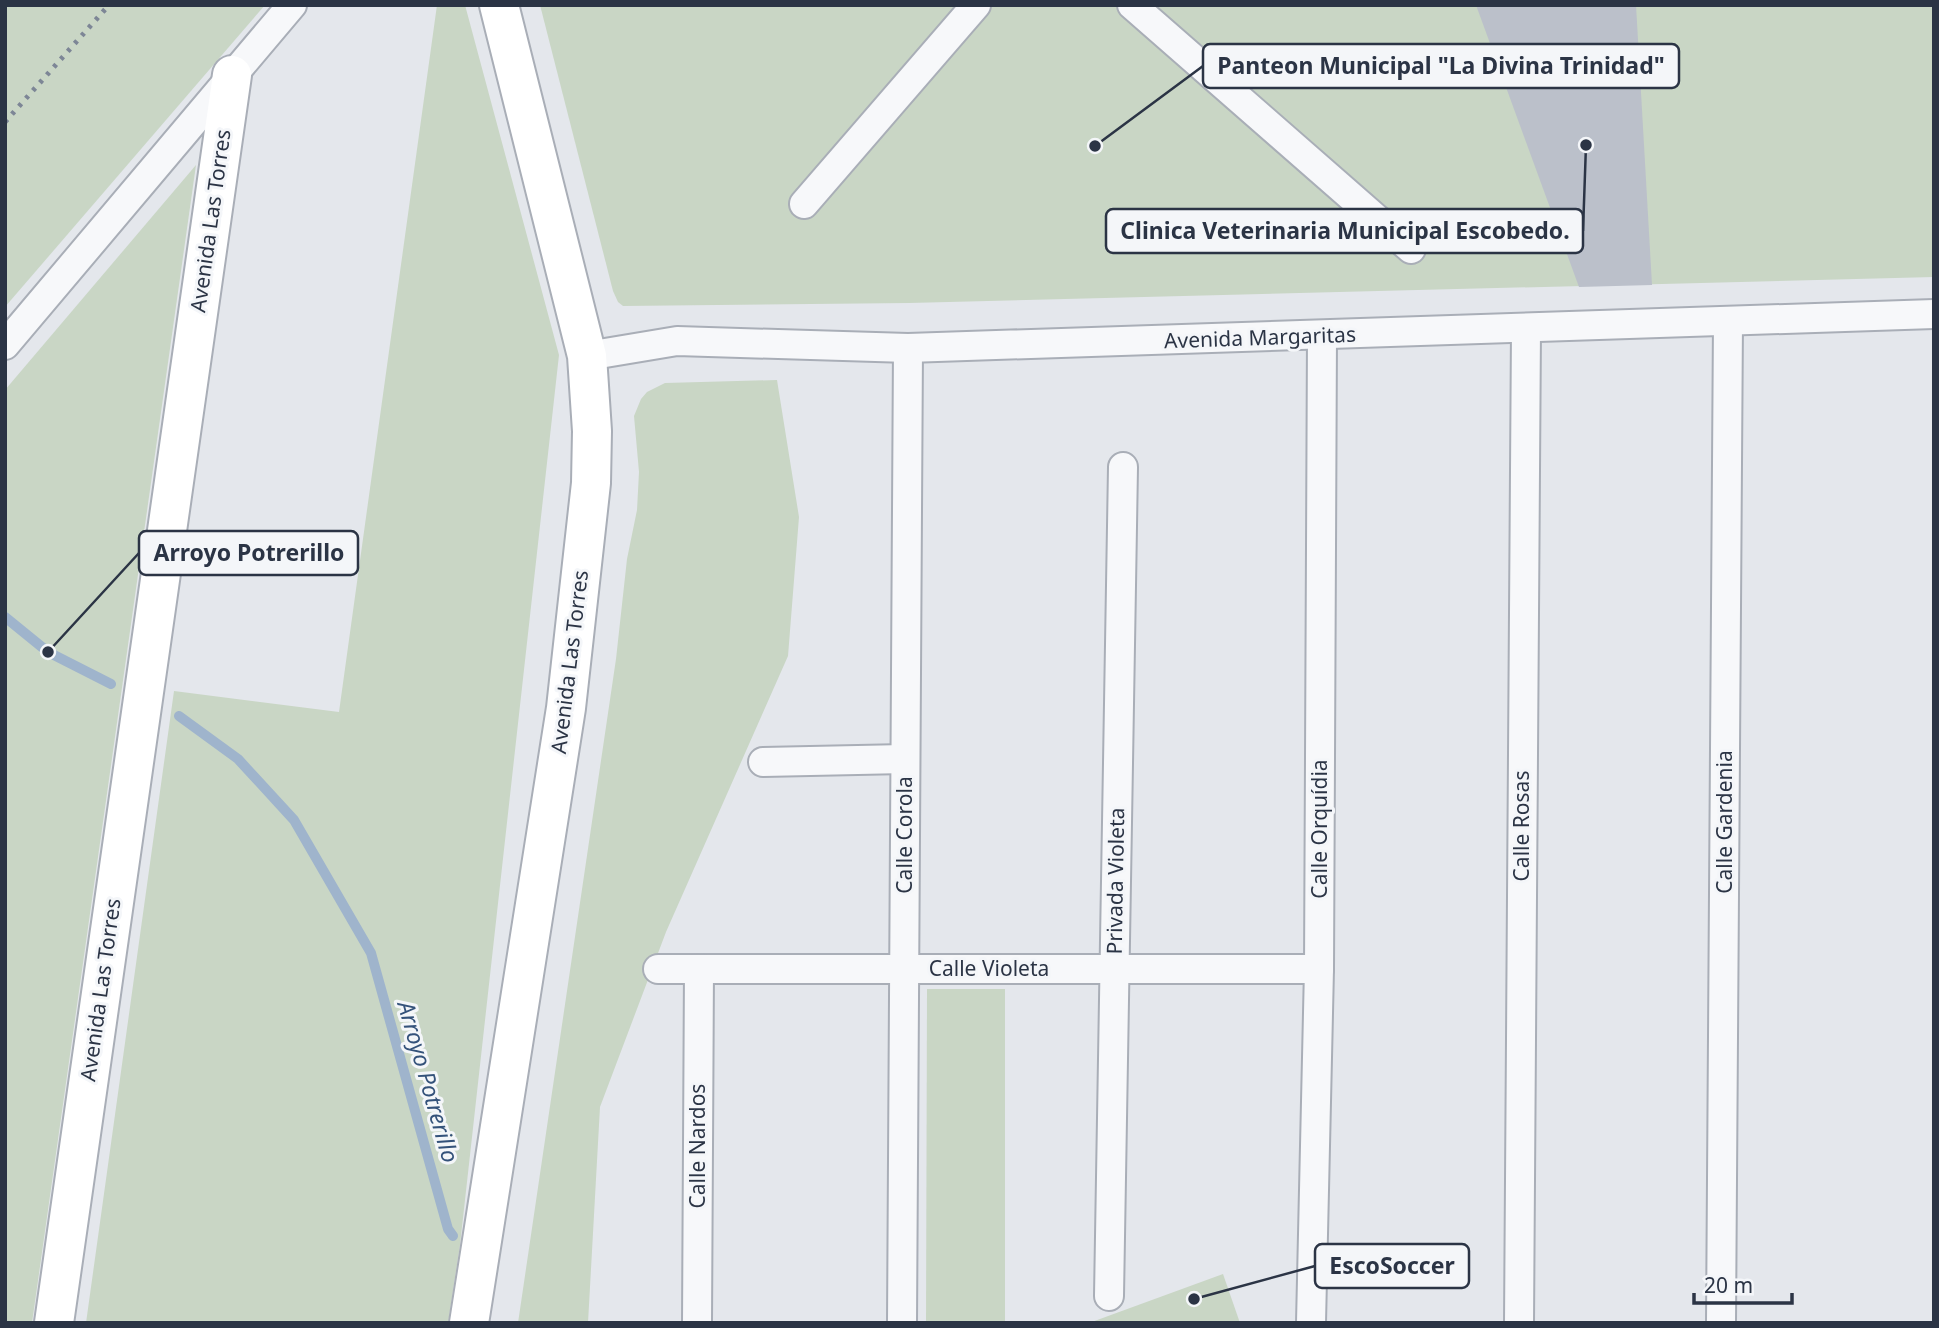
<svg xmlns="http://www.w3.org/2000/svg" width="1939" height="1328" viewBox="0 0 1939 1328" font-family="'Noto Sans',sans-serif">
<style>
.green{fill:#c9d6c5}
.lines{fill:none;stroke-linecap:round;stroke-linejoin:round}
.stream{stroke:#9fb4cc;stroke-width:10}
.building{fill:#bbc0ca}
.street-casing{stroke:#a9aeb7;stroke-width:32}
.secondary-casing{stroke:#a9aeb7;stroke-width:42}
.street{stroke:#f7f8fa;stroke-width:28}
.secondary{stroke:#fff;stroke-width:38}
.rail{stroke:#7d8696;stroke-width:5;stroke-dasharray:3.5 7;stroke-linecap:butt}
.labels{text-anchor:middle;stroke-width:6;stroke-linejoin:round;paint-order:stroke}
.street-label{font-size:21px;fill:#2b3445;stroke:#f4f6f9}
.water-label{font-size:23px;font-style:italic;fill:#34527a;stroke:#f4f6f9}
.leader{fill:none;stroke:#2b3445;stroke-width:2.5}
.callout-dot{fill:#2b3445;stroke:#f4f6f9;stroke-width:2.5}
.callout{fill:#f4f6f9;stroke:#2b3445;stroke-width:2.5}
.callout-label{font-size:23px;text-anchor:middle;font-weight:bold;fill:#2b3445}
</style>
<rect width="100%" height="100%" fill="#e4e7ec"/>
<g class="green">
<path d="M 5,5 L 265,5 L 5,307 Z"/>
<path d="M 437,5 L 465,5 L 559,355 L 460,1245 L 448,1323 L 86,1323 L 174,691 L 339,712 Z"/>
<path d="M 540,5 L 1934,5 L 1934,277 L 909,303 L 623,306 L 618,302 L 613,291 Z"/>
<path d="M 196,165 L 32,1323 L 5,1323 L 5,390 Z"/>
<path d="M 777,380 L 799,517 L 788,656 L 666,932 L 600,1107 L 588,1323 L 518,1323 L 616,659 L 627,559 L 637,510 L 639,472 L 634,416 L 641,399 L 647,392 L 665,383 Z"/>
<path d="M 927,989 L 1005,989 L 1005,1323 L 926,1323 Z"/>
<path d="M 1223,1274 L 1240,1323 L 1089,1323 Z"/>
</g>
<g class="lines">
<g class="stream">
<path d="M 5,617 L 48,652 L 111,684"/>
<path d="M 179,716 L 238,759 L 294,820 L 371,953 L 448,1229 L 453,1236"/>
</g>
</g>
<path class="building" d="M 1476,5 L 1636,5 L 1652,285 L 1579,287 Z"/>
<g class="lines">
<defs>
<g id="street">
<path d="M 1132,5 L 1411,249"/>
<path d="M 804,204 L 976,5"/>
<path d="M 5,345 L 292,5"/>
<path d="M 587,356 L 677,341 L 908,348 L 1934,314"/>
<path d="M 763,762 L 905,759"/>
<path d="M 658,969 L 1319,969"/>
<path d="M 1109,1296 L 1123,467"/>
<path d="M 697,1323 L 699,969"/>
<path d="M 902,1323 L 908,348"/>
<path d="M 1311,1323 L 1319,969 L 1322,336"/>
<path d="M 1519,1323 L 1526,329"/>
<path d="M 1721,1323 L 1728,321"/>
</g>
<g id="secondary">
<path d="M 54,1323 L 232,75"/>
<path d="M 469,1323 L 566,708 L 591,483 L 592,431 L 587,356 L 499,5"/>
</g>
</defs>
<use href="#street" class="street-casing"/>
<use href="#secondary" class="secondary-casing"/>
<use href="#street" class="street"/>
<use href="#secondary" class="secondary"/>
<path class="rail" d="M 5,122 L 109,5"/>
</g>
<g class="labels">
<g class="street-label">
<text transform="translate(211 221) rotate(-82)" y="7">Avenida Las Torres</text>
<text transform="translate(1260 338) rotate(-2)" y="7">Avenida Margaritas</text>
<text transform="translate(570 662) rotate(-83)" y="7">Avenida Las Torres</text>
<text transform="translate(1725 822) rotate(-90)" y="7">Calle Gardenia</text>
<text transform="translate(1522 826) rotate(-90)" y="7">Calle Rosas</text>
<text transform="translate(1320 829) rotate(-90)" y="7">Calle Orquídia</text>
<text transform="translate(905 835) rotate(-90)" y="7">Calle Corola</text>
<text transform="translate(1116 881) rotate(-89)" y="7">Privada Violeta</text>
<text x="989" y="976">Calle Violeta</text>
<text transform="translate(101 990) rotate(-82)" y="7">Avenida Las Torres</text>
<text transform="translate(698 1146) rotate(-90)" y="7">Calle Nardos</text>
</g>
<g class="water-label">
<text transform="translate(428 1082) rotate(74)" y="8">Arroyo Potrerillo</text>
</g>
</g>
<path class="leader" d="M1095 146L1203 66M1586 145L1583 231M48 652L139 553M1194 1299L1315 1266"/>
<g class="callout-dot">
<circle cx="1095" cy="146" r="7"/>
<circle cx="1586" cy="145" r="7"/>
<circle cx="48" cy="652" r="7"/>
<circle cx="1194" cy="1299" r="7"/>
</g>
<g class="callout">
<rect x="1203" y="44" width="476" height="44" rx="7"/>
<rect x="1106" y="209" width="477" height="44" rx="7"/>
<rect x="139" y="531" width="219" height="44" rx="7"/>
<rect x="1315" y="1244" width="154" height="44" rx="7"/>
</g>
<g class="callout-label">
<text x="1441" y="74">Panteon Municipal "La Divina Trinidad"</text>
<text x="1345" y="239">Clinica Veterinaria Municipal Escobedo.</text>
<text x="249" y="561">Arroyo Potrerillo</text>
<text x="1392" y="1274">EscoSoccer</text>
</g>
<rect width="1939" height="1328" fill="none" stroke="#2b3445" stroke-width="14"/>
<path d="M1694 1293v10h98v-10" fill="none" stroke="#2b3445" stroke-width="3.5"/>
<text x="1704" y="1293" font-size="21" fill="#2b3445" stroke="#f4f6f9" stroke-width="5" paint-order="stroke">20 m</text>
</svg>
